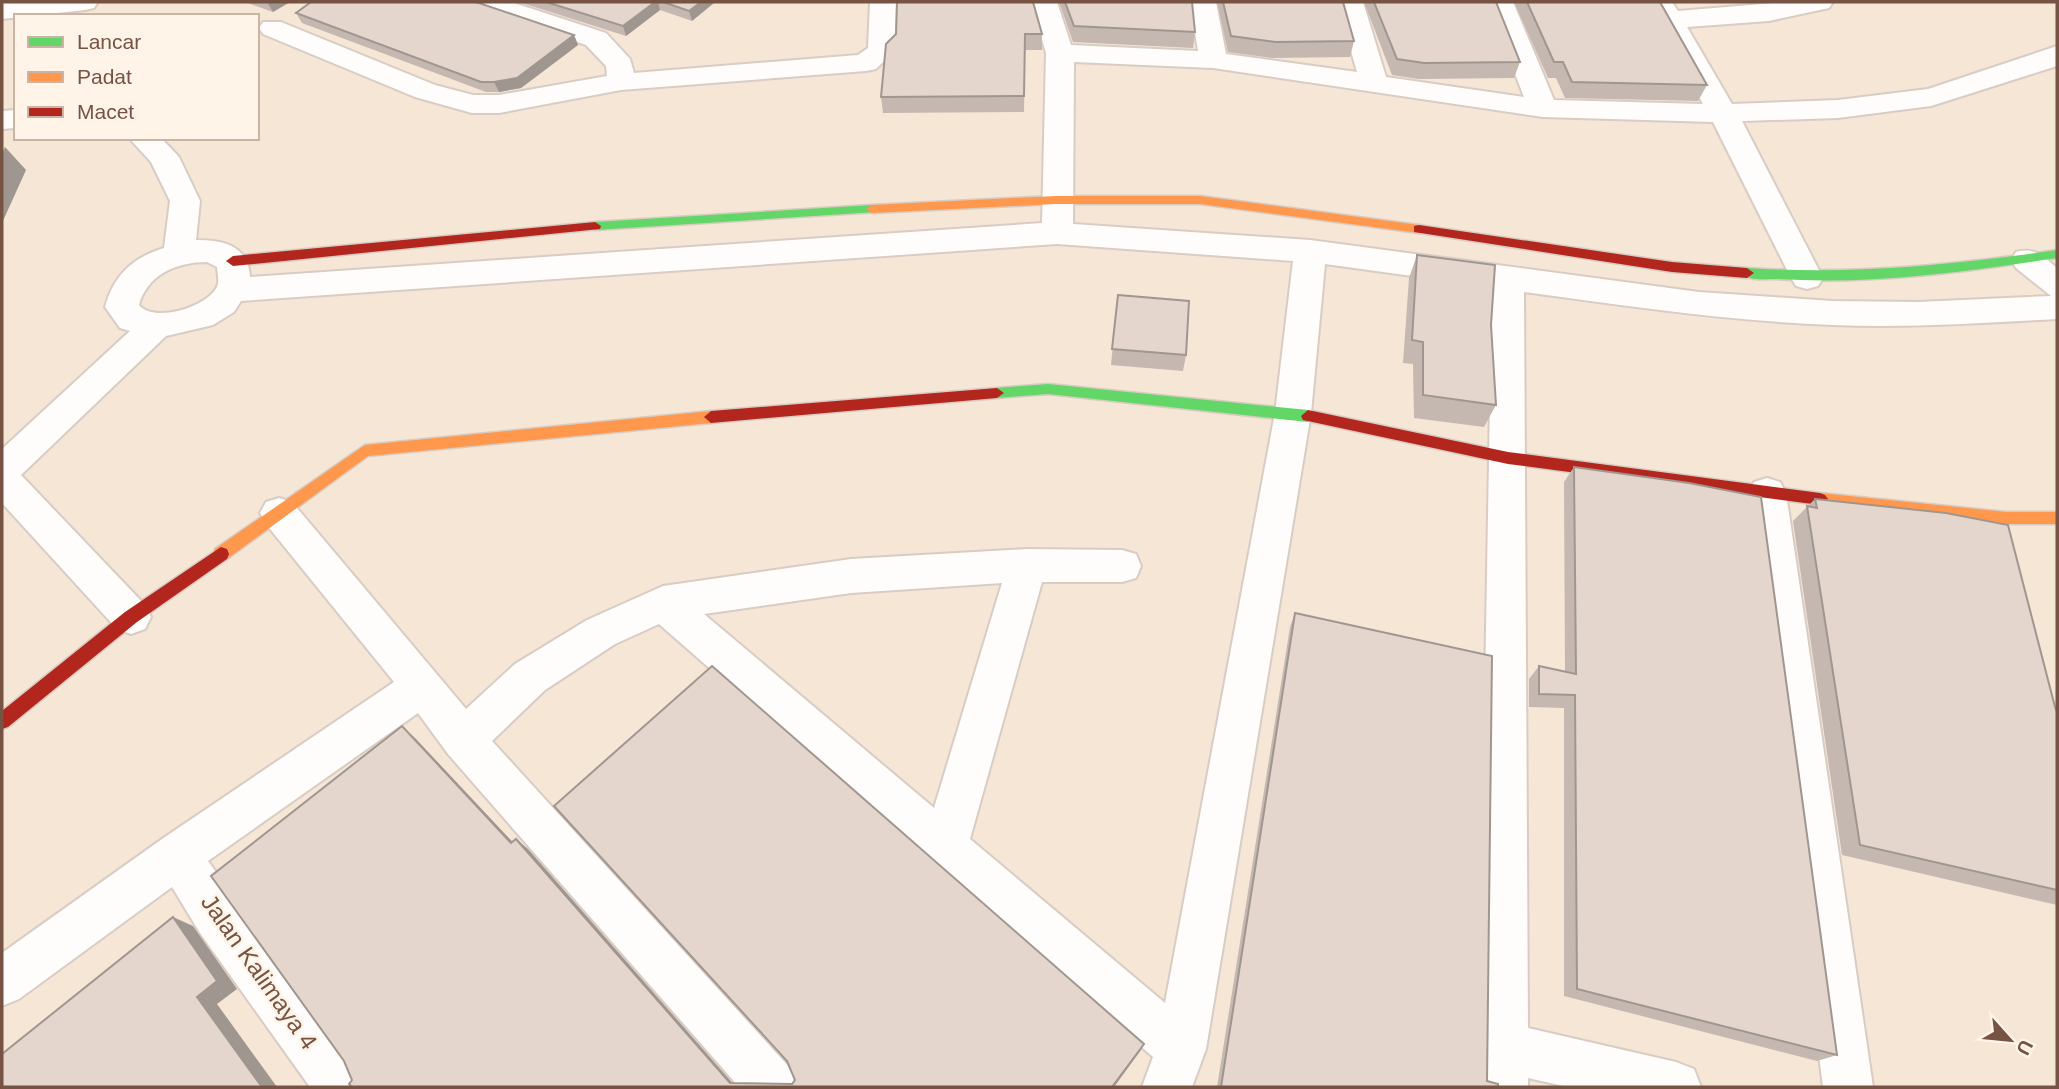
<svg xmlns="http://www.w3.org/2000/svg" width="2059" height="1089" viewBox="0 0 2059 1089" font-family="Arial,sans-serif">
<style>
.residential{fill:#f5e6d6;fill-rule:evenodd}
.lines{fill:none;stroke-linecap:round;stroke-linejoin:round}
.street-casing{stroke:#d8ccc4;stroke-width:4}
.fast-casing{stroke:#d8cbc2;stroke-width:3}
.slow-casing{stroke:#d8cbc2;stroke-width:3}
.jam-casing{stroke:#d8cbc2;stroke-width:3}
.street{fill:#fefdfb;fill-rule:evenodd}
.fast{fill:#63d668;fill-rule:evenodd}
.slow{fill:#ff974d;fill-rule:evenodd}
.jam{fill:#b3261e;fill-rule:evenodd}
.wall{fill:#c4b8b0}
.shaded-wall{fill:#a09690}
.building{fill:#e4d6cd;stroke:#a09690;stroke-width:2}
.labels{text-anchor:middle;stroke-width:5;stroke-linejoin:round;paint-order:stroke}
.near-street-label{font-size:24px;fill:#775344;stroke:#fff4e7}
</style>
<rect width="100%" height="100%" fill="#f7efe6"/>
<path class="residential" d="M 2,2 L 2057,2 L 2057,1087 L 2,1087 ZM 16,16 L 257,16 L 257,138 L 16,138 Z"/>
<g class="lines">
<defs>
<g id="street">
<path d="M 98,2 L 94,8 L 85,10 L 2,19 L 2,3 Z"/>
<path d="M 473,2 L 511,2 L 606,33 L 630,59 L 634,73 L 858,55 L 868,48 L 870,2 L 896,2 L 895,50 L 876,69 L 866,71 L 621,90 L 499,113 L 472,113 L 415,97 L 263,34 L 259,28 L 263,22 L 281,22 L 435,85 L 473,95 L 499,95 L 607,76 L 606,66 L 586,45 L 477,8 Z"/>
<path d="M 1031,2 L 1057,2 L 1071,45 L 1198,51 L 1190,2 L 1216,2 L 1226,54 L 1357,72 L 1337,2 L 1363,2 L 1386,77 L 1524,97 L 1487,2 L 1513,2 L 1554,100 L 1703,104 L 1646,2 L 1672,2 L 1678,11 L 1785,2 L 1833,2 L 1829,8 L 1769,21 L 1687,27 L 1732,104 L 1838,100 L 1928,89 L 2057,46 L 2057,66 L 1931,106 L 1838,118 L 1742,121 L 1823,278 L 1818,286 L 1807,289 L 1796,286 L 1791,278 L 1713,122 L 1543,117 L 1213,68 L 1074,62 L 1073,224 L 1310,240 L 1699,292 L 1832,301 L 1918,302 L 2051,296 L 2016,268 L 2011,260 L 2016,252 C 2035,247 2043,256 2057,268 L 2057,319 C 1983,323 1908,328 1833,325 C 1729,321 1627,306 1524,292 L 1528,1028 L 1676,1062 L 1694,1069 L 1701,1087 L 1568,1087 L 1528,1078 L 1528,1087 L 1478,1087 L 1492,287 L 1325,264 L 1311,413 L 1206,1049 L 1192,1087 L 1142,1087 L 1153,1057 L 659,624 L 615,644 L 545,690 L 492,741 L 791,1069 L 798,1087 L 739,1087 L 448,754 L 418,713 L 208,861 L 359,1069 L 366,1087 L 310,1087 L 200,933 L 172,887 L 19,999 L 2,1006 L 2,953 L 162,839 L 394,682 L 266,524 L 260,513 L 266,502 L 279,498 L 292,502 L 466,709 L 515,664 L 587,620 L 663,586 L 851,559 L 1027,549 L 1122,550 L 1136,554 L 1141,566 L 1136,578 L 1122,582 L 1042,582 L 970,839 L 1165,1003 L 1275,413 L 1293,261 L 1057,244 L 241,301 L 234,312 L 213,325 L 166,336 L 21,475 L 145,605 L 151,617 L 145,629 L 131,634 L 117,629 L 2,503 L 2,449 L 130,331 L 120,328 L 105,307 C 114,275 132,258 164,248 L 170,201 L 151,162 L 129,138 L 161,138 L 179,157 L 200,201 L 196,240 C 225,240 248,246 250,277 L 1042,223 L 1046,53 ZM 207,262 L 217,267 C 217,271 219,279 218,284 C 212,306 154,324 139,305 C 147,275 176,262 207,262 ZM 1002,583 L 934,808 L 704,614 L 851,593 Z"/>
<path d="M 16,110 L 16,128 L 2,129 L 2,111 Z"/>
<path d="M 1767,478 L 1780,482 L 1786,493 L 1873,1087 L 1823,1087 L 1748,493 L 1754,482 Z"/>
</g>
<g id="fast">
<path d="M 872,205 L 876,206 L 876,212 L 595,230 L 589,226 L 595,222 Z"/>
<path d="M 2057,250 L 2057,258 C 1964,272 1870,285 1776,279 C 1765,279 1748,281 1740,273 L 1747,268 C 1852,275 1953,265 2057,250 Z"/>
<path d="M 1048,384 L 1308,410 L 1315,416 L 1308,422 L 1048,394 L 997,398 L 990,393 L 997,388 Z"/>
</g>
<g id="slow">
<path d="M 1055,196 L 1200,196 L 1419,225 L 1425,229 L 1419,233 L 1200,204 L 1055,204 L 872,213 L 866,209 L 872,205 Z"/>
<path d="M 711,411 L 718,417 L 711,423 L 368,456 L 227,559 L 215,559 L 213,554 L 215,549 L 365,445 Z"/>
<path d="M 1820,493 L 2006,512 L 2057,512 L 2057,524 L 2006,524 L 1820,505 L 1815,503 L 1812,499 L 1815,495 Z"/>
</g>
<g id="jam">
<path d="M 595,222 L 601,226 L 600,229 L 233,266 L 226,261 L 233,256 Z"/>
<path d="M 1419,225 L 1672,262 L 1747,268 L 1754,273 L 1747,278 L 1672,272 L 1414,232 L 1414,226 Z"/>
<path d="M 997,388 L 1004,393 L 997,398 L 711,423 L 704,417 L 711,411 Z"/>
<path d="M 1308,410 L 1508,452 L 1820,493 L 1825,495 L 1828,499 L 1825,503 L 1820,505 L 1508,464 L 1303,420 L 1301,416 Z"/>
<path d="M 221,547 L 227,549 L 229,554 L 227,559 L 137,622 L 8,727 L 2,729 L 2,711 L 125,612 Z"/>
</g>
</defs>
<use href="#street" class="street-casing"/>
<use href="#fast" class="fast-casing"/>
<use href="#slow" class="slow-casing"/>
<use href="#jam" class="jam-casing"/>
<use href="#street" class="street"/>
<use href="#fast" class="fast"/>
<use href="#slow" class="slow"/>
<use href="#jam" class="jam"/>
</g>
<g class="wall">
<path d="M 245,2 L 290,2 L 273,12 Z"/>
<path d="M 519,2 L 715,2 L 692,21 L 660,10 L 626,36 Z"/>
<path d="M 1059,2 L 1192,2 L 1195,32 L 1193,48 L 1073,42 Z"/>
<path d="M 1217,2 L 1343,2 L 1354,41 L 1350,57 L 1272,58 L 1228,52 Z"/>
<path d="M 1364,2 L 1496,2 L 1520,62 L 1514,78 L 1419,79 L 1392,75 Z"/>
<path d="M 1514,2 L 1660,2 L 1707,85 L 1698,101 L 1565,98 L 1556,78 L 1548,78 Z"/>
<path d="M 296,13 L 574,35 L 578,45 L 521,88 L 499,92 L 486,92 L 302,23 Z"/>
<path d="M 896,34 L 1042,34 L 1042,50 L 1025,50 L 1024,112 L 883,113 L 881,97 Z"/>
<path d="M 1417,255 L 1491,325 L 1496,405 L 1484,427 L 1414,418 L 1413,364 L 1403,363 L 1409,278 Z"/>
<path d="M 1118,295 L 1186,355 L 1183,371 L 1111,365 Z"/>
<path d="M 1574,467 L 1837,1055 L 1817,1061 L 1564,996 L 1564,708 L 1529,707 L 1529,679 L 1539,666 L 1565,672 L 1564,482 Z"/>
<path d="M 1815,499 L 2055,707 L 2057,712 L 2057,905 L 1842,855 L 1793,521 Z"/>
<path d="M 1295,613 L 1487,1081 L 1498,1087 L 1217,1087 L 1290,627 Z"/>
</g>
<g class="shaded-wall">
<path d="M 267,2 L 290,2 L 273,12 Z"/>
<path d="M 655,2 L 658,2 L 660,10 L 626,36 L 623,26 Z"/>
<path d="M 701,2 L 715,2 L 692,21 L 689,11 Z"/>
<path d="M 574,35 L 578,45 L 521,88 L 499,92 L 494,82 Z"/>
<path d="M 5,147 L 26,170 L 2,223 L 2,153 Z"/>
<path d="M 402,726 L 415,738 L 523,853 L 511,843 Z"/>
<path d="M 516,839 L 528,849 L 736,1087 L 730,1083 Z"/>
<path d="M 173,917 L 193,926 L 237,989 L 217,1004 L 277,1087 L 262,1087 L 197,997 Z"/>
<path d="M 1144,1044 L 1141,1050 L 1114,1087 L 1112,1087 Z"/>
</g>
<g class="building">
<path d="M 311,2 L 476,2 L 574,35 L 517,78 L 494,82 L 481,82 L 296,13 Z"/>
<path d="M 546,2 L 655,2 L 623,26 Z"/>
<path d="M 663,2 L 701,2 L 689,11 Z"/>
<path d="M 897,2 L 1033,2 L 1042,34 L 1025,34 L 1024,96 L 881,97 L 886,44 L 896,34 Z"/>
<path d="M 1065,2 L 1192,2 L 1195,32 L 1074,26 Z"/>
<path d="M 1223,2 L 1343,2 L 1354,41 L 1276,42 L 1231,36 Z"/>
<path d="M 1374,2 L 1496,2 L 1520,62 L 1424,63 L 1397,59 Z"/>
<path d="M 1527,2 L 1660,2 L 1707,85 L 1572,82 L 1563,62 L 1554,62 Z"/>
<path d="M 1417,255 L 1495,265 L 1491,325 L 1496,405 L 1423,395 L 1423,342 L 1412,340 Z"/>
<path d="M 1118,295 L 1189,301 L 1186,355 L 1112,349 Z"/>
<path d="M 1574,467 L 1689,483 L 1761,497 L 1837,1055 L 1577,989 L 1575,695 L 1539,694 L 1539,666 L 1576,674 Z"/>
<path d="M 1815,499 L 1946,513 L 2008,525 L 2055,707 L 2057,712 L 2057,890 L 1860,845 L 1807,506 L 1817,508 Z"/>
<path d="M 1295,613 L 1492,656 L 1487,1081 L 1498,1084 L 1498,1087 L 1221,1087 Z"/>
<path d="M 712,666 L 1144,1044 L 1112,1087 L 352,1087 L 349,1084 L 352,1080 L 344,1061 L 211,876 L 402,726 L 511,843 L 516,839 L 730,1083 L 792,1084 L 795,1080 L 787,1061 L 554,806 Z"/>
<path d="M 173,917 L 217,981 L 197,997 L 262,1087 L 2,1087 L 2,1054 Z"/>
</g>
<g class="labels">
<g class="near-street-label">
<text transform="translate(259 972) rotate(55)" y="8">Jalan Kalimaya 4</text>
</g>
</g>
<rect width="2059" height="1089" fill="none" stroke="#775344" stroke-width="7"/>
<rect x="14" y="14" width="245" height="126" fill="#fff4e7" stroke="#c9b4a6" stroke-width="2"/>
<rect x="28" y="37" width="35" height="10" fill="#63d668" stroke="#c9b4a6" stroke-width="2"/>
<text x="77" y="49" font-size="21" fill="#775344">Lancar</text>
<rect x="28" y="72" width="35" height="10" fill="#ff974d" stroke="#c9b4a6" stroke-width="2"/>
<text x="77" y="84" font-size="21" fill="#775344">Padat</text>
<rect x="28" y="107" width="35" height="10" fill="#b3261e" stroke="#c9b4a6" stroke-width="2"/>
<text x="77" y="119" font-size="21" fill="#775344">Macet</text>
<g transform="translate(2010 1040) rotate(117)" stroke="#fff4e7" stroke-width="5" paint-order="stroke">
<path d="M0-5L12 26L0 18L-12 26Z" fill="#775344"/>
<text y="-10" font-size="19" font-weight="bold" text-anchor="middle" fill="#775344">U</text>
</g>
</svg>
